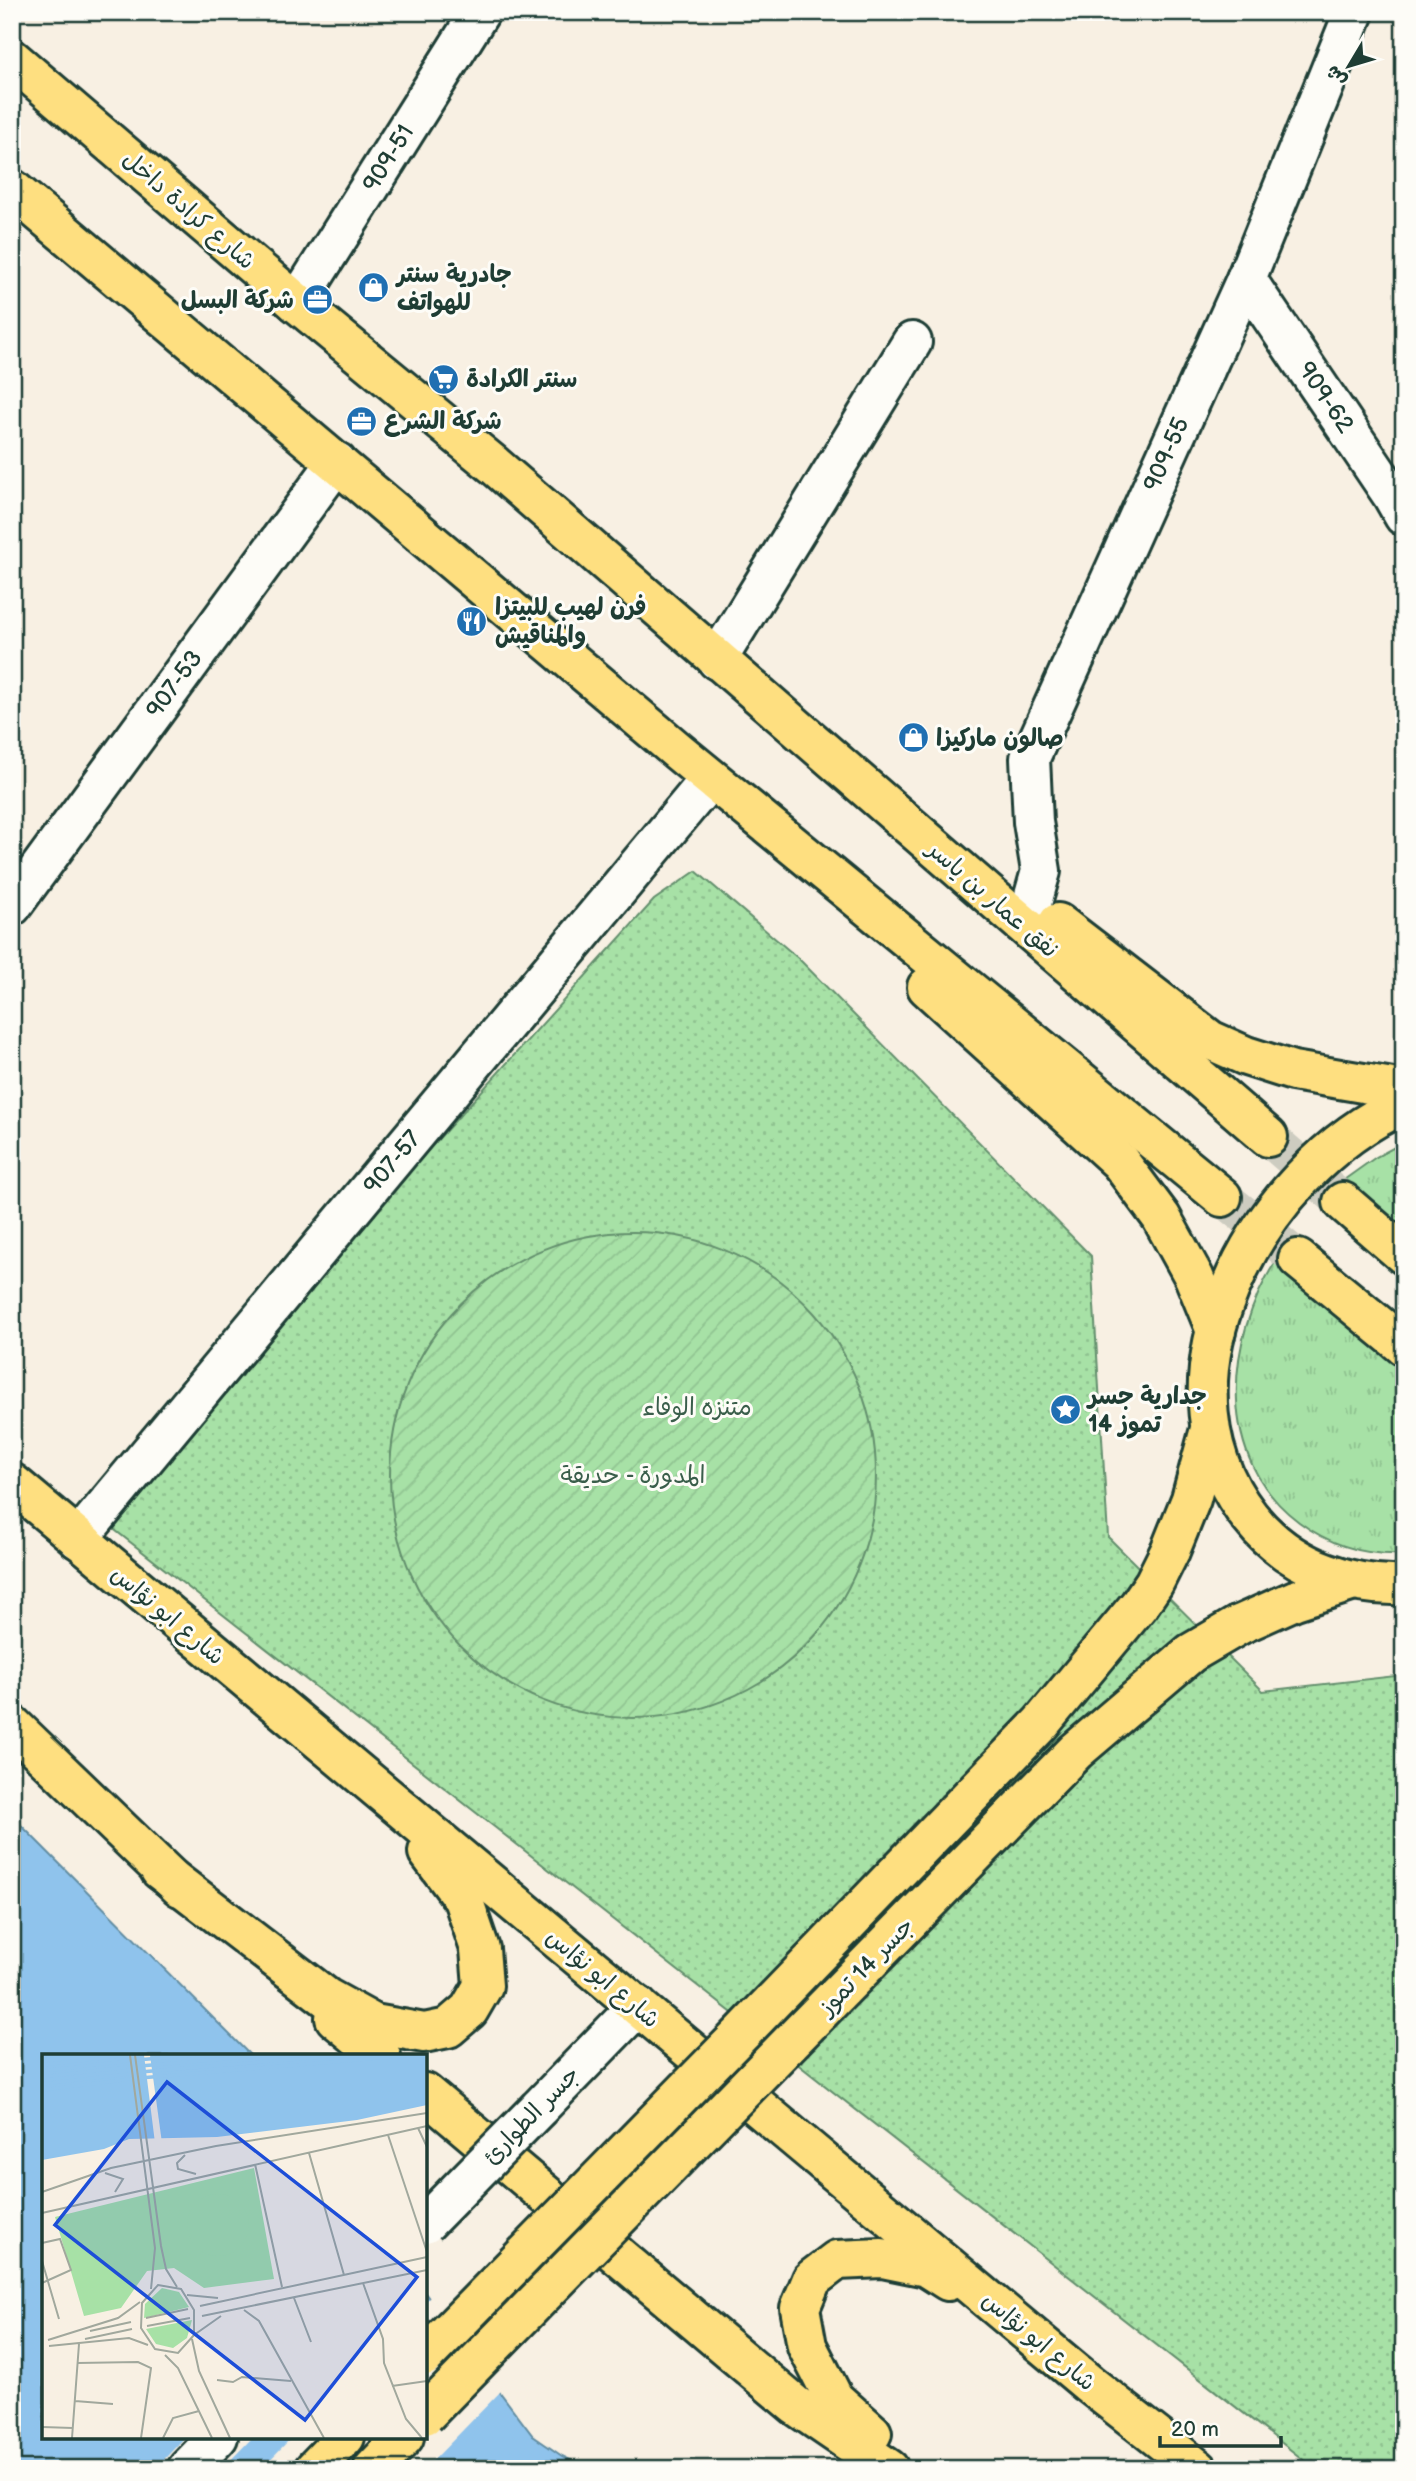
<svg xmlns="http://www.w3.org/2000/svg" width="1416" height="2481" viewBox="0 0 1416 2481" font-family="'Balsamiq Sans','Playpen Sans Arabic',sans-serif">
<style>
.grass{fill:url(#grass-tufts);stroke:#638f6d;stroke-width:2}
.park{fill:url(#park-dots);stroke:#638f6d;stroke-width:2}
.garden{fill:url(#garden-furrows);stroke:#638f6d;stroke-width:2}
.water{fill:#8fc3ec;stroke:#628da2;stroke-width:2}
.pier{fill:#f8f0e3}
.lines{fill:none;stroke-linecap:round;stroke-linejoin:round}
.major-tunnel{stroke:#cdccc0;stroke-width:38;stroke-dasharray:38 19;stroke-linecap:butt}
.minor-casing{stroke:#1f3d34;stroke-width:44}
.major-casing{stroke:#1f3d34;stroke-width:44}
.minor{stroke:#fdfcf7;stroke-width:38}
.major{stroke:#fedf80;stroke-width:38}
.minor-bridge-casing{stroke:#1f3d34;stroke-width:44;stroke-linecap:butt}
.major-bridge-casing{stroke:#1f3d34;stroke-width:44;stroke-linecap:butt}
.minor-bridge{stroke:#fdfcf7;stroke-width:38}
.major-bridge{stroke:#fedf80;stroke-width:38}
.labels{text-anchor:middle;stroke-width:6;stroke-linejoin:round;paint-order:stroke}
.street-label{font-size:24px;fill:#1f3d34;stroke:#fdfcf7}
.poi-label{font-size:24px;font-weight:bold;fill:#1f3d34;stroke:#fdfcf7;text-anchor:start}
.park-label{font-size:24px;fill:#3a5e4b;stroke:#fdfcf7}
.inset-river{fill:none;stroke:#8fc3ec;stroke-width:3.5}
.inset-road{fill:none;stroke:#a1a89d;stroke-width:2}
.view{fill:#1d4ed8;fill-opacity:0.15;stroke:#1d4ed8;stroke-width:3.5}
.inset-edge{fill:none;stroke:#1f3d34;stroke-width:3.5}
</style>
<defs>
<pattern id="grass-tufts" width="24" height="20" patternUnits="userSpaceOnUse" patternTransform="scale(1.75)"><rect width="24" height="20" fill="#a7e1a6"/><path d="M3 7l-1-3M5 7V3M7 7l1-3M15 17l-1-3M17 17v-4M19 17l1-3" fill="none" stroke="#8fc290"/></pattern>
<pattern id="park-dots" width="8" height="8" patternUnits="userSpaceOnUse" patternTransform="scale(1.75)"><rect width="8" height="8" fill="#a7e1a6"/><path d="M2 2h.1M6 6h.1" fill="none" stroke="#8fc290" stroke-width="1.8" stroke-linecap="round"/></pattern>
<pattern id="garden-furrows" width="10" height="10" patternUnits="userSpaceOnUse" patternTransform="scale(1.75)"><rect width="10" height="10" fill="#a7e1a6"/><path d="M-1 1l2-2M0 10L10 0M9 11l2-2" fill="none" stroke="#8fc290"/></pattern>
</defs>
<rect width="100%" height="100%" fill="#f8f0e3"/>
<filter id="ink" filterUnits="userSpaceOnUse"><feTurbulence type="fractalNoise" baseFrequency=".0143" numOctaves="2"/><feDisplacementMap in="SourceGraphic" scale="14" xChannelSelector="R" yChannelSelector="G"/><feConvolveMatrix kernelMatrix="1 2 1 2 8 2 1 2 1" color-interpolation-filters="sRGB"/></filter>
<g filter="url(#ink)">
<g class="grass">
<path d="M 1404,1142 L 1404,1234 L 1341,1182 L 1376,1157 Z"/>
<path d="M 1276,1261 L 1404,1362 L 1404,1554 C 1365,1556 1330,1545 1299,1522 C 1215,1460 1225,1340 1276,1261 Z"/>
</g>
<path class="park" d="M 696,871 L 799,959 L 1091,1256 L 1108,1537 L 1263,1691 L 1404,1675 L 1404,2469 L 1315,2469 L 111,1527 L 224,1377 L 654,900 Z"/>
<circle class="garden" cx="633" cy="1475" r="243"/>
<path class="water" d="M 12,1816 L 251,2056 L 44,2056 L 44,2437 L 425,2437 L 425,2293 L 533,2436 L 562,2456 L 588,2469 L 12,2469 Z"/>
<g class="pier">
<path d="M 431,2296 L 502,2390 L 425,2469 L 261,2469 L 292,2437 L 425,2437 L 425,2302 Z"/>
<path d="M 185,2437 L 253,2437 L 222,2469 L 155,2469 Z"/>
</g>
<g class="lines">
<g class="major-tunnel">
<path d="M 1268,1137 L 1343,1202"/>
<path d="M 1222,1197 L 1298,1259"/>
</g>
<defs>
<g id="minor">
<path d="M 1246,279 L 1392,495 L 1404,516"/>
<path d="M 297,303 L 480,12"/>
<path d="M 717,660 L 912,342"/>
<path d="M 1032,903 L 1041,871 L 1033,822 L 1030,758 L 1246,279 L 1354,12"/>
<path d="M 12,906 L 337,462"/>
<path d="M 78,1539 L 705,785"/>
<path d="M 539,2108 L 638,2006"/>
<path d="M 187,2469 L 218,2437"/>
</g>
<g id="major">
<path d="M 12,59 L 297,303 L 494,465 L 1268,1137"/>
<path d="M 12,189 L 679,752 L 1222,1197"/>
<path d="M 1058,923 L 1210,1040 L 1246,1056 L 1293,1071 L 1404,1090"/>
<path d="M 927,987 L 1120,1162 L 1161,1217 L 1194,1277 L 1216,1331"/>
<path d="M 1404,1104 C 1257,1168 1134,1392 1260,1529 C 1297,1568 1351,1587 1404,1585"/>
<path d="M 1343,1202 L 1404,1255"/>
<path d="M 1298,1259 L 1404,1346"/>
<path d="M 12,1483 L 1088,2383 L 1198,2469"/>
<path d="M 1170,1551 L 1191,1499 L 1210,1429"/>
<path d="M 1239,1625 L 1295,1600 L 1354,1581"/>
<path d="M 12,1725 L 180,1887"/>
<path d="M 160,1870 L 327,1998 L 374,2024 L 424,2033 L 448,2028 L 469,2010 L 483,1986 L 480,1949 L 463,1899 L 428,1852"/>
<path d="M 335,2018 L 381,2056"/>
<path d="M 425,2093 L 795,2405 L 889,2469"/>
<path d="M 872,2433 L 834,2399 L 807,2346 L 800,2308 L 812,2279 L 837,2260 L 882,2258 L 926,2267 L 948,2281"/>
<path d="M 314,2469 L 345,2437"/>
<path d="M 373,2469 L 404,2437"/>
</g>
</defs>
<use href="#minor" class="minor-casing"/>
<use href="#major" class="major-casing"/>
<use href="#minor" class="minor"/>
<use href="#major" class="major"/>
<defs>
<path id="minor-bridge" d="M 425,2224 L 539,2108"/>
<g id="major-bridge">
<path d="M 425,2356 L 743,2032 L 1041,1723 L 1139,1605 L 1154,1583 L 1170,1551"/>
<path d="M 425,2415 L 1076,1751 L 1191,1653 L 1239,1625"/>
</g>
</defs>
<use href="#minor-bridge" class="minor-bridge-casing"/>
<use href="#major-bridge" class="major-bridge-casing"/>
<use href="#minor-bridge" class="minor-bridge"/>
<use href="#major-bridge" class="major-bridge"/>
</g>
</g>
<defs>
<symbol id="shop-disc" viewBox="-11 -11 22 22"><circle r="9.5" fill="#1f6fb2" stroke="#fdfcf7"/><path d="M-5-2.5h2.3a2.7 3.5 0 0 1 5.4 0H5L5.5 6h-11ZM-1.5-2.5h3a1.5 2.3 0 0 0-3 0Z" fill="#fff"/></symbol>
<symbol id="office-disc" viewBox="-11 -11 22 22"><circle r="9.5" fill="#1f6fb2" stroke="#fdfcf7"/><path d="M-6-3h4V-5.5h4V-3h4V5H-6ZM-1-4.5V-3h2v-1.5ZM-6 0V1H6V0Z" fill="#fff"/></symbol>
<symbol id="supermarket-disc" viewBox="-11 -11 22 22"><circle r="9.5" fill="#1f6fb2" stroke="#fdfcf7"/><path d="M-6-5.5h2.5l.6 2H6L4.5 2H-2.5L-4.4-4H-6ZM-1.5 3.2a1.3 1.3 0 1 0 .1 0ZM3 3.2a1.3 1.3 0 1 0 .1 0Z" fill="#fff"/></symbol>
<symbol id="restaurant-disc" viewBox="-11 -11 22 22"><circle r="9.5" fill="#1f6fb2" stroke="#fdfcf7"/><path d="M-5-6h1v4h1v-4h1v4h1v-4h1v5L-1.5 .5V6h-2V.5L-5-1ZM5-6V6H3V1.5H1.5Q1.5-4 5-6Z" fill="#fff"/></symbol>
<symbol id="sight-disc" viewBox="-11 -11 22 22"><circle r="9.5" fill="#1f6fb2" stroke="#fdfcf7"/><path d="M0-6L1.8-2.2L6-1.7L2.9 1.2L3.7 5.4L0 3.3L-3.7 5.4L-2.9 1.2L-6-1.7L-1.8-2.2Z" fill="#fff"/></symbol>
</defs>
<g fill-rule="evenodd">
<use href="#shop-disc" x="356" y="270" width="35" height="35"/>
<use href="#office-disc" x="300" y="282" width="35" height="35"/>
<use href="#supermarket-disc" x="426" y="362" width="35" height="35"/>
<use href="#office-disc" x="344" y="404" width="35" height="35"/>
<use href="#restaurant-disc" x="454" y="604" width="35" height="35"/>
<use href="#shop-disc" x="896" y="720" width="35" height="35"/>
<use href="#sight-disc" x="1048" y="1392" width="35" height="35"/>
</g>
<g class="labels">
<g class="street-label">
<text transform="translate(388 158) rotate(-58)" y="8">909-51</text>
<text transform="translate(189 210) rotate(41)" y="8">شارع كرادة داخل</text>
<text transform="translate(1326 397) rotate(56)" y="8">909-62</text>
<text transform="translate(1166 454) rotate(-66)" y="8">909-55</text>
<text transform="translate(174 684) rotate(-54)" y="8">907-53</text>
<text transform="translate(993 899) rotate(41)" y="8">نفق عمار بن ياسر</text>
<text transform="translate(392 1162) rotate(-50)" y="8">907-57</text>
<text transform="translate(168 1615) rotate(40)" y="8">شارع ابو نؤاس</text>
<text transform="translate(866 1966) rotate(-46)" y="8">جسر 14 تموز</text>
<text transform="translate(603 1978) rotate(40)" y="8">شارع ابو نؤاس</text>
<text transform="translate(531 2115) rotate(-46)" y="8">جسر الطوارئ</text>
<text transform="translate(1039 2341) rotate(40)" y="8">شارع ابو نؤاس</text>
</g>
<g class="poi-label">
<text x="397" y="282">جادرية سنتر<tspan x="397" dy="28">للهواتف</tspan></text>
<text x="294" y="308" text-anchor="end">شركة البسل</text>
<text x="466" y="387">سنتر الكرادة</text>
<text x="384" y="429">شركة الشرع</text>
<text x="495" y="615">فرن لهيب للبيتزا<tspan x="495" dy="28">والمناقيش</tspan></text>
<text x="936" y="746">صالون ماركيزا</text>
<text x="1088" y="1404">جدارية جسر<tspan x="1088" dy="28">14 تموز</tspan></text>
</g>
<g class="park-label">
<text x="697" y="1415">متنزه الوفاء</text>
<text x="633" y="1483">المدورة - حديقة</text>
</g>
</g>
<g transform="translate(42 2054)">
<rect width="385" height="385" fill="#f8f0e3"/>
<path d="M 120,234 L 137,238 L 147,253 L 102,264 L 103,250 ZM 150,266 L 145,284 L 131,294 L 114,290 L 104,275 Z" fill="#a7e1a6"/>
<path d="M 212,114 L 232,225 L 162,234 L 132,214 L 105,217 L 79,254 L 42,262 L 13,163 Z" fill="#a7e1a6"/>
<path d="M145 171a31 31 0 1 1 62 0a31 31 0 1 1-62 0Z" fill="#a7e1a6"/>
<path d="M 0,1 L 385,1 L 385,51 L 315,66 L 175,83 L 87,85 L 62,95 L 0,106 Z" fill="#8fc3ec"/>
<path d="M 102,1 L 108,1 L 120,89 L 113,89 Z" fill="#f8f0e3"/>
<path class="inset-river" d="M 95,6 L 153,1M 0,11 L 85,1M 98,12 L 229,1M 0,17 L 86,7M 98,18 L 304,1M 0,23 L 86,13M 98,24 L 373,1M 0,30 L 86,20M 0,36 L 89,25"/>
<path class="inset-road" d="M 88,1 L 113,194 L 109,235M 93,1 L 119,192 L 124,215 L 135,233M 376,74 L 385,93M 346,81 L 385,198M 267,99 L 302,221M 143,101 L 135,109 L 136,115 L 154,120M 213,110 L 240,233M 63,119 L 81,125 L 73,138M 0,138 L 69,114 L 174,92 L 385,59M 0,159 L 385,72M 0,189 L 18,185 L 29,216 L 0,229M 0,207 L 17,265M 321,229 L 341,285 L 342,309 L 364,365 L 380,384M 116,231 L 139,235 L 152,256 L 152,281 L 136,299 L 113,295 L 99,274 L 100,249 ZM 145,241 L 176,244M 252,244 L 269,288M 158,252 L 385,203M 202,256 L 217,267 L 282,384M 160,262 L 385,216M 104,264 L 146,255M 105,272 L 148,264M 48,277 L 89,268M 152,281 L 179,262M 43,285 L 90,275M 150,285 L 157,317 L 188,384M 6,286 L 76,264 L 98,248M 7,292 L 87,284 L 106,291M 123,301 L 136,314 L 170,384M 35,309 L 96,308 L 109,314 L 99,384M 175,326 L 191,328 L 200,323 L 249,327M 350,332 L 385,327M 33,347 L 71,350M 0,373 L 31,374M 30,384 L 37,290M 121,384 L 131,364 L 157,357"/>
<path class="view" d="M 125,28 L 375,223 L 263,366 L 13,171 Z"/>
<rect width="385" height="385" class="inset-edge"/>
</g>
<rect width="1416" height="2481" fill="none" stroke="#fdfcf7" stroke-width="42"/>
<rect x="21" y="21" width="1374" height="2439" fill="none" stroke="#1f3d34" stroke-width="2.5" filter="url(#ink)"/>
<g transform="translate(1349 66) rotate(232)" stroke="#fdfcf7" stroke-width="5" paint-order="stroke">
<path d="M0-5L12 26L0 18L-12 26Z" fill="#1f3d34"/>
<text y="-10" font-size="19" font-weight="bold" text-anchor="middle" fill="#1f3d34">ش</text>
</g>
<path d="M1160 2436v10h121v-10" fill="none" stroke="#1f3d34" stroke-width="3.5"/>
<text x="1171" y="2436" font-size="21" fill="#1f3d34" stroke="#fdfcf7" stroke-width="5" paint-order="stroke">20 m</text>
</svg>
